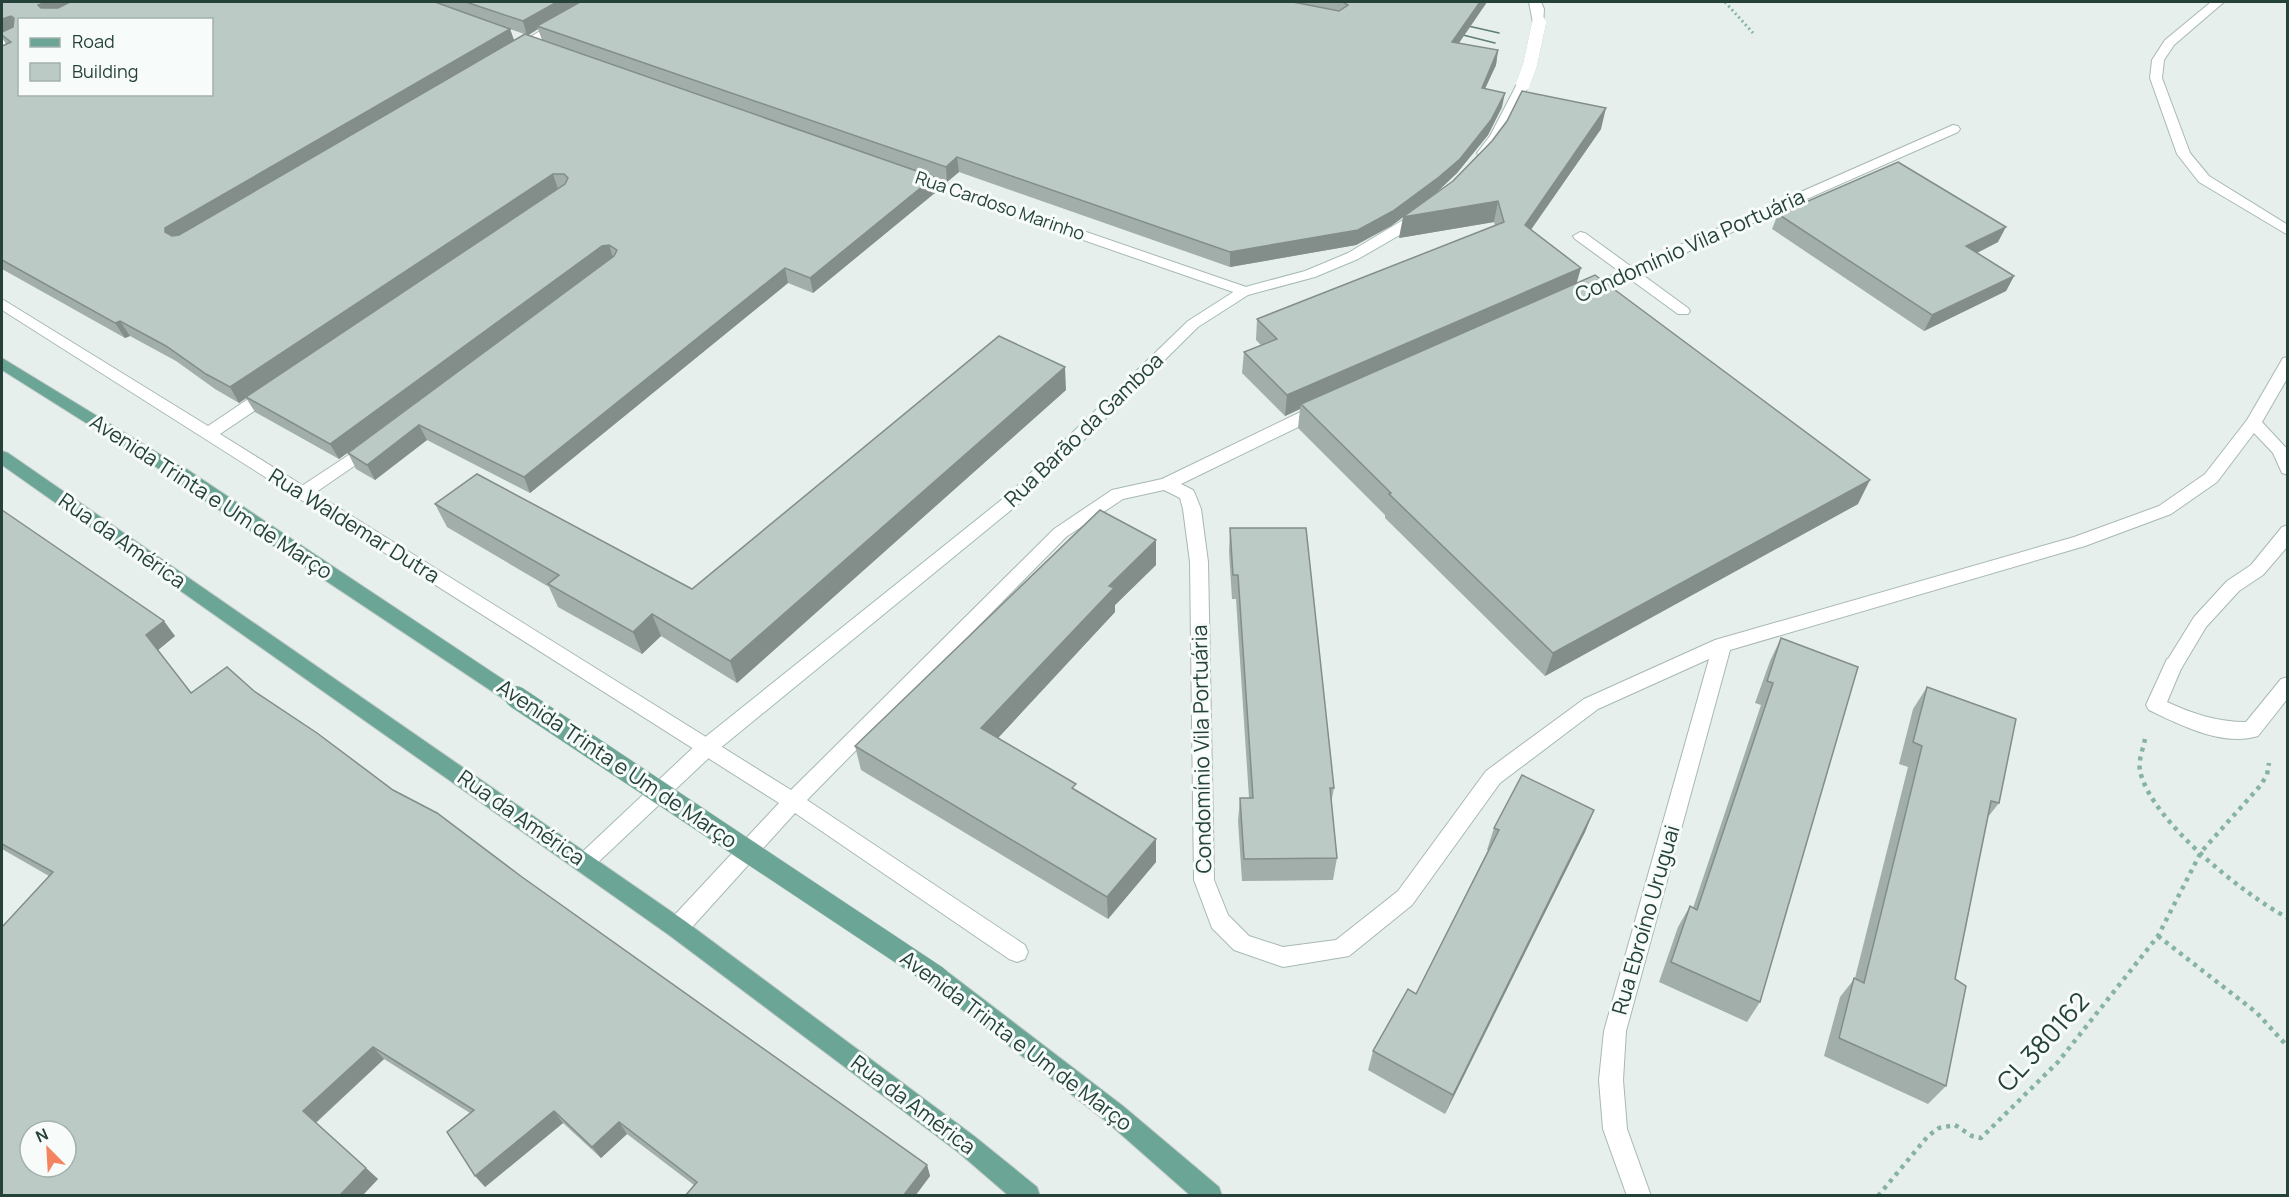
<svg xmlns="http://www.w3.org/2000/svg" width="2289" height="1197" viewBox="0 0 2289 1197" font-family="Manrope,sans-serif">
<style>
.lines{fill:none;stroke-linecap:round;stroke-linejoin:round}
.lane-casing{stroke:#a8b8b2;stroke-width:2}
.street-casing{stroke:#a8b8b2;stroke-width:2}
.secondary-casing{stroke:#a4bbb3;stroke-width:2}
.primary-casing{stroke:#c2cac8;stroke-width:2}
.path-far1{stroke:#86b3a5;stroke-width:3;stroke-dasharray:2 3;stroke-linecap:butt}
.path{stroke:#86b3a5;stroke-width:4.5;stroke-dasharray:4 5;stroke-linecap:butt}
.lane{fill:#fff;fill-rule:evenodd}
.street{fill:#fff;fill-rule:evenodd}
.secondary{fill:#fff;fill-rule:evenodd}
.primary{fill:#6aa596;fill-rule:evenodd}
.tram{stroke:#5f7d75;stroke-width:1.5}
.secondary-bridge-casing{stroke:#a4bbb3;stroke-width:14;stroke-linecap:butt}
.primary-bridge-far1-casing{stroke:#c2cac8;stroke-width:18;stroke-linecap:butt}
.primary-bridge-casing{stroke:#c2cac8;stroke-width:23;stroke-linecap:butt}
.secondary-bridge{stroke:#fff;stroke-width:14}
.primary-bridge-far1{stroke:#6aa596;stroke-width:16}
.primary-bridge{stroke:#6aa596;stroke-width:22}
.wall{fill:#a1aea9;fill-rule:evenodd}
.shaded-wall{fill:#838d89}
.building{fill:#bbcac4;stroke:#838d89;stroke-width:1.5;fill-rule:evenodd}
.labels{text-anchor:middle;stroke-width:6;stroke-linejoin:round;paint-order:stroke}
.far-street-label{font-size:18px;fill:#24423a;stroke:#f7fbf9}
.street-label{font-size:21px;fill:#24423a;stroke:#f7fbf9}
.near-street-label{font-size:26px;fill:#24423a;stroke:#f7fbf9}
</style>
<rect width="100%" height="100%" fill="#e6efeb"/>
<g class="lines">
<defs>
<g id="lane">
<path d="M 589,2 L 603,2 L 520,52 L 516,53 L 510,49 Z"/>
<path d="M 1580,232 L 1585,233 L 1688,308 L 1690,311 L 1688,314 L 1678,314 L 1575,239 L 1573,236 Z"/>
<path d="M 370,441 L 376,443 L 378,447 L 376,451 L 309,497 L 297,497 L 295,493 L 297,489 Z"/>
<path d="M 2174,657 L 2181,659 L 2183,664 L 2167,702 C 2193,714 2217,722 2246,722 L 2281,679 L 2288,677 L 2288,698 L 2258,736 C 2223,747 2180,725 2149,710 L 2146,705 L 2167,659 Z"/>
</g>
<g id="street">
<path d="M 2211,2 L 2224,2 L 2174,45 L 2164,60 L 2162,78 L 2190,153 L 2209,176 L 2288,225 L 2288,235 L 2199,182 L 2177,154 L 2150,78 L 2152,60 L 2165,40 Z"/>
<path d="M 1953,125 L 1958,126 L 1960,129 L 1958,132 L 1590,295 L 1585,297 L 1578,292 L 1580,289 Z"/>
<path d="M 912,172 L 1249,288 L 1251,291 L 1244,296 L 1239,294 L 907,179 L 905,176 L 907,173 Z"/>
<path d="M 2,299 L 208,426 L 263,389 L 275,389 L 277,393 L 275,397 L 220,434 L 791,790 L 1054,529 L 1112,490 L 1162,479 L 1315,405 L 1327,405 L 1329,409 L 1327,413 L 1181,484 L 1193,490 L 1195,494 L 1201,509 L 1208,562 L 1214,880 L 1228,915 L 1249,936 L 1283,947 L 1336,940 L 1398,891 L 1486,771 L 1584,699 L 1715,640 L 2074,537 L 2159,506 L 2205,474 L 2247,420 L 2283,358 L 2288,357 L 2288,377 L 2262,422 L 2288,450 L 2288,475 L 2282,473 L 2273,453 L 2254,433 L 2217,482 L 2171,514 L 2085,546 L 1730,650 L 1626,1031 L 1623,1080 L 1627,1129 L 1651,1196 L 1627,1196 L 1603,1129 L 1599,1080 L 1604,1031 L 1709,659 L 1598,709 L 1500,783 L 1412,905 L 1349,956 L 1283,967 L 1234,950 L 1212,928 L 1194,880 L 1190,562 L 1183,509 L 1180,498 L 1164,490 L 1123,499 L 1066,537 L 807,800 L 1025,945 L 1028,952 L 1025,959 L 1017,962 L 1009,959 L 795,813 L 685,935 L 677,938 L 669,935 L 666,928 L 669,921 L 779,803 L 2,310 Z"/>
<path d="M 2288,525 L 2288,546 L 2263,575 L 2239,591 L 2206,627 L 2181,669 L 2174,671 L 2167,669 L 2165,664 L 2194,617 L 2227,581 L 2251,565 L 2282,527 Z"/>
</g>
<g id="secondary">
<path d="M 1529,2 L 1541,2 L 1544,9 L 1543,26 L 1539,27 L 1533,23 Z"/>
<path d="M 20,32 L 20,40 L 2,47 L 2,39 Z"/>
<path d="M 1523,80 L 1529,84 L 1503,137 L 1489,156 L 1479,156 L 1477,153 L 1490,136 L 1517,84 Z"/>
<path d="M 1418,211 L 1423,212 L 1425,215 L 1423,218 L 1398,236 L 1358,259 L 1315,277 L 1248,295 L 1198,327 L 1022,501 L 713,754 L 592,868 L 585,871 L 578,868 L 575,862 L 578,856 L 699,742 L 1010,493 L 1188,321 L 1238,289 L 1305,271 L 1348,253 Z"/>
</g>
<g id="primary">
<path d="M 2,358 L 184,469 L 186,473 L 184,477 L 172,477 L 2,370 Z"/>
<path d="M 2,451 L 8,453 L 685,921 L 974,1136 L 1037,1187 L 1040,1196 L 1009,1196 L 958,1152 L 669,935 L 2,465 Z"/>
<path d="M 937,967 L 945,970 L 1123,1106 L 1219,1187 L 1222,1196 L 1191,1196 L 1107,1122 L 929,984 L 926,977 L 929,970 Z"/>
</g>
</defs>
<use href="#lane" class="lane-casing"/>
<use href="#street" class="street-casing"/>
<use href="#secondary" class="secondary-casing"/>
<use href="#primary" class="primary-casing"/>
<path class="path-far1" d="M 1725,2 L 1753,33"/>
<g class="path">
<path d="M 2145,739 C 2143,749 2138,761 2140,771 C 2151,821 2244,895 2288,918"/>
<path d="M 2158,936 L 2257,1013 L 2288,1047"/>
<path d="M 1878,1196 L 1928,1136 L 1939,1128 L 1955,1125 L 1972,1136 L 1981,1138 L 2058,1062 L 2158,936 L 2201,852 L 2260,786 L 2267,775 L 2269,763"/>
</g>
<use href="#lane" class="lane"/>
<use href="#street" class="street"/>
<use href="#secondary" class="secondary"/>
<use href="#primary" class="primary"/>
<g class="tram">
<path d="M 1455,23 L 1499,33"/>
<path d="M 1447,31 L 1495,43"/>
</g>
<defs>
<path id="secondary-bridge" d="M 1523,84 L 1530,65 L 1539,23"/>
<path id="primary-bridge-far1" d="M 178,473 L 518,699"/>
<path id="primary-bridge" d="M 516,697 L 937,977"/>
</defs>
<use href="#secondary-bridge" class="secondary-bridge-casing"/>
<use href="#primary-bridge-far1" class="primary-bridge-far1-casing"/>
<use href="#primary-bridge" class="primary-bridge-casing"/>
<use href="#secondary-bridge" class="secondary-bridge"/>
<use href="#primary-bridge-far1" class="primary-bridge-far1"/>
<use href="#primary-bridge" class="primary-bridge"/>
</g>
<g class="wall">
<path d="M 2,2 L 1487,2 L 1459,43 L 1498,50 L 1496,65 L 1485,88 L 1502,107 L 1488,135 L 1457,173 L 1437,192 L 1391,226 L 1356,245 L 1230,267 L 959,172 L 947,182 L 934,177 L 936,192 L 813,293 L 788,283 L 530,493 L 427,440 L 375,480 L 356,469 L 348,453 L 607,261 L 339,459 L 255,412 L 246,398 L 239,403 L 215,389 L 176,361 L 130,336 L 125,338 L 2,269 L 2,46 L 6,44 L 2,38 ZM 510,29 L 524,34 L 514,40 ZM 538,29 L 542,40 L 528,35 Z"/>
<path d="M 1601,129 L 1531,230 L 1576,283 L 1858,504 L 1545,676 L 1385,518 L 1385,515 L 1298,428 L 1300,409 L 1285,416 L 1242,373 L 1244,352 L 1261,345 L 1256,340 L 1257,319 L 1495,226 L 1494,222 L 1399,238 Z"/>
<path d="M 1778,214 L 1998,242 L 1977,253 L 2014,276 L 2006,291 L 1924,331 L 1772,229 Z"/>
<path d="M 1066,390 L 737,683 L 661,636 L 642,654 L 558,607 L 549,587 L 447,527 L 435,504 L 692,589 Z"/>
<path d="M 2,510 L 175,636 L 158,650 L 191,693 L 254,691 L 393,790 L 522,877 L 927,1165 L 930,1176 L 915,1196 L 685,1196 L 694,1185 L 627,1134 L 601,1158 L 563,1123 L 485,1187 L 470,1113 L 384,1059 L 316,1123 L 378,1179 L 362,1196 L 2,1196 L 49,876 L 2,849 Z"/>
<path d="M 1230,528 L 1334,788 L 1331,803 L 1337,858 L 1333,880 L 1242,881 L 1238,821 L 1240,798 L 1249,798 L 1236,599 L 1232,599 L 1229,552 Z"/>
<path d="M 1156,540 L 1156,565 L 1115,605 L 1115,612 L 998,738 L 1077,791 L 1156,839 L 1156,862 L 1108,919 L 861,770 L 855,746 Z"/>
<path d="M 1781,638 L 1760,1002 L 1747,1022 L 1659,982 L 1678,927 L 1690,906 L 1693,908 L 1761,705 L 1755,703 L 1770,661 Z"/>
<path d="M 1927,687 L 1999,803 L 1988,817 L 1955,979 L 1946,1086 L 1928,1104 L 1824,1056 L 1840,997 L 1855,978 L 1908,767 L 1899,764 L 1913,709 Z"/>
<path d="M 1594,810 L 1585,832 L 1445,1114 L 1368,1070 L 1373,1051 L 1416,994 L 1488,850 L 1487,850 L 1494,828 Z"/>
</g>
<g class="shaded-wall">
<path d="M 46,2 L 82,2 L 47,20 L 38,5 Z"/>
<path d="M 557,2 L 585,2 L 537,26 L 538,29 L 527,36 L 523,21 Z"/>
<path d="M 1480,2 L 1487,2 L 1450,56 L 1452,42 Z"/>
<path d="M 11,16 L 19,30 L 2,35 L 2,19 Z"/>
<path d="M 510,29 L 515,43 L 174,243 L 165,232 L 165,228 Z"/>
<path d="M 1498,50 L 1496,65 L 1479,102 L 1482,88 Z"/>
<path d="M 1505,93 L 1502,107 L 1488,135 L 1457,173 L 1437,192 L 1391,226 L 1356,245 L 1230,267 L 1230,252 Z"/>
<path d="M 1606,108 L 1601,129 L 1520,245 L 1525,225 Z"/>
<path d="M 957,157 L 959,172 L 947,182 L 946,167 Z"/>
<path d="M 553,174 L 558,189 L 239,403 L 230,387 Z"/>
<path d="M 934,177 L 936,192 L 813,293 L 810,278 Z"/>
<path d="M 1498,201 L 1494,222 L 1399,238 L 1403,217 Z"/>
<path d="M 2006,227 L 1998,242 L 1959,262 L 1966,246 Z"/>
<path d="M 609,245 L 614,260 L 607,261 L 339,459 L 330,444 L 602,246 Z"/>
<path d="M 785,268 L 788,283 L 530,493 L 524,477 Z"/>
<path d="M 1581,268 L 1575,289 L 1301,404 L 1300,409 L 1285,416 L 1287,395 Z"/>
<path d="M 2014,276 L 2006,291 L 1924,331 L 1932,315 Z"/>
<path d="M 120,321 L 130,336 L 125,338 L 115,323 Z"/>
<path d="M 1065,367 L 1066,390 L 737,683 L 730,661 Z"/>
<path d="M 419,425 L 427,440 L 375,480 L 367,465 Z"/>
<path d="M 1870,480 L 1858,504 L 1545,676 L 1553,653 Z"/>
<path d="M 1156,540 L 1156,565 L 1115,605 L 1115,612 L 985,752 L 981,728 L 1109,586 Z"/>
<path d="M 652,614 L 661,636 L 642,654 L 633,632 Z"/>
<path d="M 164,621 L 175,636 L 158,650 L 146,635 Z"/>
<path d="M 1594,810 L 1585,832 L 1445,1114 L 1453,1095 Z"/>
<path d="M 1156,839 L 1156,862 L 1108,919 L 1107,897 Z"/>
<path d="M 373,1047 L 384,1059 L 315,1123 L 303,1111 Z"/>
<path d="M 554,1111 L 563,1123 L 485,1187 L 475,1176 Z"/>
<path d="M 619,1122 L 627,1134 L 601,1158 L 592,1147 Z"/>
<path d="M 927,1165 L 930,1176 L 915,1196 L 903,1196 Z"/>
<path d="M 366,1168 L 378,1179 L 362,1196 L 339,1196 Z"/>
</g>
<g class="building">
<path d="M 2,2 L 46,2 L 38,5 L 41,8 L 58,8 L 70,2 L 435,2 L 510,29 L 165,228 L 165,232 L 172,236 L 179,235 L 525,34 L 934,177 L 810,278 L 785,268 L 524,477 L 419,425 L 367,465 L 348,453 L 614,256 L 617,250 L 609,245 L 602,246 L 330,444 L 246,397 L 565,184 L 568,178 L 564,174 L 553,174 L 230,387 L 206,374 L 166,346 L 120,321 L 115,323 L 2,260 L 2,46 L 11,42 L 2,35 L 2,32 L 13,27 L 14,18 L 11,16 L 2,19 ZM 20,20 L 212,20 L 212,94 L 20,94 Z"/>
<path d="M 466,2 L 557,2 L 523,21 Z"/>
<path d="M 580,2 L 1293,2 L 1339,11 L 1348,5 L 1343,2 L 1480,2 L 1452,42 L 1498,50 L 1482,88 L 1505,93 L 1491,120 L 1460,159 L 1439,177 L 1393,211 L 1358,230 L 1230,252 L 957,157 L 946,167 L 537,26 Z"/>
<path d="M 1522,91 L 1606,108 L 1525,225 L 1581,268 L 1287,395 L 1244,352 L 1277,339 L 1257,319 L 1504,222 L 1498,201 L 1403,217 L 1453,181 L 1492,141 L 1507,121 Z"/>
<path d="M 1898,162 L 2006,227 L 1966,246 L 2014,276 L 1932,315 L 1778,214 Z"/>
<path d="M 1595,275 L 1870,480 L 1553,653 L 1389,494 L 1391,493 L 1301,404 Z"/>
<path d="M 999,336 L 1065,367 L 730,661 L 652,614 L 633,632 L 548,584 L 559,575 L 435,504 L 477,474 L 692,589 Z"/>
<path d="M 2,510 L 164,621 L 146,635 L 191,693 L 227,667 L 254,691 L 317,733 L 393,790 L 437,813 L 522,877 L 927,1165 L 903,1196 L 685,1196 L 697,1182 L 619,1122 L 592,1147 L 554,1111 L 475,1176 L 447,1132 L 474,1110 L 373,1047 L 303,1111 L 366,1168 L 339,1196 L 2,1196 L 2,927 L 53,872 L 2,844 ZM 30,1131 L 66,1131 L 66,1167 L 30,1167 Z"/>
<path d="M 1100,510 L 1156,540 L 1109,586 L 1114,588 L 981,728 L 1076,784 L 1072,788 L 1156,839 L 1107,897 L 855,746 Z"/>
<path d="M 1230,528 L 1306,528 L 1334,788 L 1330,788 L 1337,858 L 1244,859 L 1240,798 L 1253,798 L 1238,575 L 1233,575 Z"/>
<path d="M 1781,638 L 1858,667 L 1760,1002 L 1671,962 L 1690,906 L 1697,910 L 1773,683 L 1767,681 Z"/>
<path d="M 1927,687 L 2016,719 L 1999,803 L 1991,801 L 1955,979 L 1966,986 L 1946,1086 L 1839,1038 L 1854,978 L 1864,983 L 1922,746 L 1913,742 Z"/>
<path d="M 1522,775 L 1594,810 L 1453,1095 L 1373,1051 L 1408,989 L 1416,994 L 1499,830 L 1494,828 Z"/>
</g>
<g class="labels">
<g class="far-street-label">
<text transform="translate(1000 206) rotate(19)" y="6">Rua Cardoso Marinho</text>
</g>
<g class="street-label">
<text transform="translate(1690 246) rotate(-24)" y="7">Condomínio Vila Portuária</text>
<text transform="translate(1084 430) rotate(-44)" y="7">Rua Barão da Gamboa</text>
<text transform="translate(211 497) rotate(33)" y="7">Avenida Trinta e Um de Março</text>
<text transform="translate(354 526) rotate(32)" y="7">Rua Waldemar Dutra</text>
<text transform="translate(122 541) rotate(35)" y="7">Rua da América</text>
<text transform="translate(1202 749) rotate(-91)" y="7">Condomínio Vila Portuária</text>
<text transform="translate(617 764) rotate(34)" y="7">Avenida Trinta e Um de Março</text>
<text transform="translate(521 818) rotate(35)" y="7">Rua da América</text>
<text transform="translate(1646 920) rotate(-74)" y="7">Rua Ebroíno Uruguai</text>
<text transform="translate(1016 1041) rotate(37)" y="7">Avenida Trinta e Um de Março</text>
<text transform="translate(913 1105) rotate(37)" y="7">Rua da América</text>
</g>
<g class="near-street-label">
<text transform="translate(2043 1042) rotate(-48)" y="9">CL 380162</text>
</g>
</g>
<rect width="2289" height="1197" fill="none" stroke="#24423a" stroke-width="6"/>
<rect x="18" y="18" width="195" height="78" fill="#f7fbf9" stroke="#a3b1ad" stroke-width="1.5"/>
<rect x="30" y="38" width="30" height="9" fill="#6aa596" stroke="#a3b1ad" stroke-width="1.5"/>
<text x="72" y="48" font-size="18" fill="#24423a">Road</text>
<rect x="30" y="63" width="30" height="18" fill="#bbcac4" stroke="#a3b1ad" stroke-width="1.5"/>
<text x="72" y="78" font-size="18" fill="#24423a">Building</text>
<g transform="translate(48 1149) rotate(336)"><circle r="28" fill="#f7fbf9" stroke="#a3b1ad" stroke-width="1.5"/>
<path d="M0-4.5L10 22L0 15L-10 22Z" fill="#f4845f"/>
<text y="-9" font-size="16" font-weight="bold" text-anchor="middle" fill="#24423a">N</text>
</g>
</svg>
